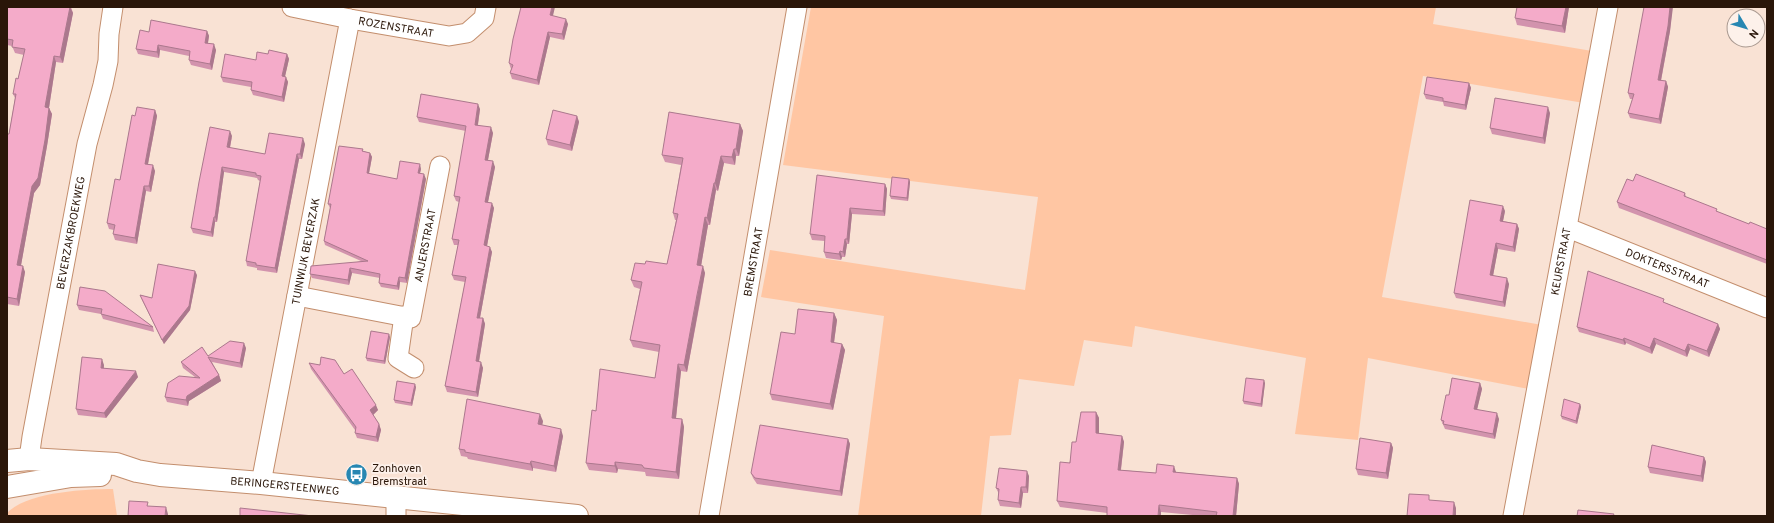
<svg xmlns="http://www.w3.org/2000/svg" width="1774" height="523" viewBox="0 0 1774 523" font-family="Overpass,sans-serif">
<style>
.green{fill:#ffc6a3}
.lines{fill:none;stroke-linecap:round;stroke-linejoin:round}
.minor-casing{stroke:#c38e6d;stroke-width:21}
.primary-casing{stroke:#c38e6d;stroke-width:24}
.minor{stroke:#fff;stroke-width:19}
.primary{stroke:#fff;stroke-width:22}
.wall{fill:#d293ad}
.shaded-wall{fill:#ab788d}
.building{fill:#f4abc9;stroke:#ab788d}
.labels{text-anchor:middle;stroke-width:3.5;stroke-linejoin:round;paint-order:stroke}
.street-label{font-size:11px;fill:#2a1609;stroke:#fdf1ea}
.poi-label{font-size:11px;fill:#2a1609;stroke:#fdf1ea;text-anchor:start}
</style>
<rect width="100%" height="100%" fill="#f9e2d4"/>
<g class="green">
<path d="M 811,7 L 1436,7 L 1433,24 L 1592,51 L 1584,103 L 1423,76 L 1382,297 L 1542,325 L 1529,389 L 1368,358 L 1358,440 L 1295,434 L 1306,358 L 1135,326 L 1132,347 L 1084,340 L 1074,386 L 1019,379 L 1011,435 L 990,436 L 981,516 L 858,516 L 884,316 L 761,297 L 770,250 L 1025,290 L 1038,197 L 783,165 Z"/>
<path d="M 113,489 L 117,516 L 7,516 L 7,513 C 27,492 85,489 113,489 Z"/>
</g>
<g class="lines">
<defs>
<g id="minor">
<path id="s1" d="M 292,7 L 350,19 L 449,36 L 467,33 L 484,18 L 486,7"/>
<path id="s2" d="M 1568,228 L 1767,308"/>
<path id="s3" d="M 297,296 L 411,318 L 440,166"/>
<path d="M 404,316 L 398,358 L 414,368"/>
<path id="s4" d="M 29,459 L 32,437 L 87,144 L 103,85 L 108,61 L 109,34 L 113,7"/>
<path id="s5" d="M 261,483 L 350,19"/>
<path d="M 396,516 L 396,497"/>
<path id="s6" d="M 709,516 L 797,7"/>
<path id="s7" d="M 1513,516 L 1608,7"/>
</g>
<g id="primary">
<path id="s8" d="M 7,461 L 29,459 L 116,464 L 137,471 L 160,475 L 261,483 L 577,516"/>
<path d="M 7,487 L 71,476 L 100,475"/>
</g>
</defs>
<use href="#minor" class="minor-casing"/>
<use href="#primary" class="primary-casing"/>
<use href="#minor" class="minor"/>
<use href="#primary" class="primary"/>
</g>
<g class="wall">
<path d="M 7,7 L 71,7 L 73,13 L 63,63 L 56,62 L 49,108 L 52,114 L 47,146 L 40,185 L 34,193 L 21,265 L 25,272 L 19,306 L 7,304 L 7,134 L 9,134 L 15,98 L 13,94 L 18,79 L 24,55 L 15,53 L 12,46 L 7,45 Z"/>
<path d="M 1569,7 L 1565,33 L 1517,25 L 1515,18 Z"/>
<path d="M 1672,10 L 1670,31 L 1661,81 L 1666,81 L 1668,87 L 1661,124 L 1630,118 L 1628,113 L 1633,99 L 1630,99 L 1628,93 Z"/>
<path d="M 553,16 L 568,24 L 564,40 L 550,37 L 539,85 L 512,79 L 510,73 L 511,69 L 509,63 Z"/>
<path d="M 207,31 L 209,36 L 208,43 L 216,50 L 212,70 L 191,65 L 189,60 L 189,56 L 160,50 L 159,58 L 138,54 L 136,49 L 149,32 Z"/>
<path d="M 268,54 L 287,54 L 289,59 L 285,76 L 288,82 L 284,102 L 253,95 L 251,90 L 251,87 L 223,82 L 221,77 Z"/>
<path d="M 1469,83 L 1471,88 L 1466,110 L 1444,106 L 1443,102 L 1426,99 L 1424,94 Z"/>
<path d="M 480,109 L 478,125 L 493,133 L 488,160 L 495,167 L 488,202 L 494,208 L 487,246 L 492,252 L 480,318 L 483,318 L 485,324 L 479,362 L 483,368 L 478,397 L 447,392 L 445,386 L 465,282 L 454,280 L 452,275 L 458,245 L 454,245 L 452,239 L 459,202 L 456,201 L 454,196 L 466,131 L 419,122 L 417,117 Z"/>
<path d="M 155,110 L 157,116 L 148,164 L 155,171 L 151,192 L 146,191 L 137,244 L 115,240 L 113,234 L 114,230 L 109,229 L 107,223 L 120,180 L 135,116 Z"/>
<path d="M 1550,113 L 1545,144 L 1492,134 L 1490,128 Z"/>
<path d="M 577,116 L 579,122 L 572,151 L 548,145 L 546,139 Z"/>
<path d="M 740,124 L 743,131 L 739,156 L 736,156 L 735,165 L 724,163 L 718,191 L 716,190 L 710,225 L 708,225 L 701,266 L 705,273 L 700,303 L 687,372 L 681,371 L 676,419 L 682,419 L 684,427 L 679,479 L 646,476 L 645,472 L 618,469 L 617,473 L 589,470 L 586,463 L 596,411 L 655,378 L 659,352 L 633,347 L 630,340 L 640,289 L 634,287 L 631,280 L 645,264 L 667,264 L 676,220 L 675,220 L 673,213 L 681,165 L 665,162 L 662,155 Z"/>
<path d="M 232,136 L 230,148 L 265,154 L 305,144 L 302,159 L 299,159 L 277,273 L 257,270 L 257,268 L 247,266 L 246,261 L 260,181 L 258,180 L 257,178 L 224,172 L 217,222 L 215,222 L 213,237 L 193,233 L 191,228 Z"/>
<path d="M 363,149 L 363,151 L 370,153 L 372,157 L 369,174 L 397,179 L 421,169 L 420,173 L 426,179 L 407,283 L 400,282 L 399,290 L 381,287 L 379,283 L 380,278 L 352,273 L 349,285 L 312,278 L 310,274 L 361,261 L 325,245 L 324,241 L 330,208 L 328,204 Z"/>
<path d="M 909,179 L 910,182 L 908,201 L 891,199 L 890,196 Z"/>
<path d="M 1633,181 L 1685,193 L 1686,197 L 1718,212 L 1749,224 L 1767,229 L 1767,264 L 1619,208 L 1617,202 Z"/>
<path d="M 885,184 L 887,189 L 885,216 L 852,214 L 849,244 L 847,244 L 845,257 L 842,257 L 841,260 L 826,258 L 824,252 L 825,241 L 812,240 L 810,234 Z"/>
<path d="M 1505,211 L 1503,221 L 1517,224 L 1519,229 L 1515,252 L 1498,249 L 1493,276 L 1509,284 L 1505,307 L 1456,298 L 1454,293 Z"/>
<path d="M 197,275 L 190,310 L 164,344 L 142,300 L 140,295 L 152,298 Z"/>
<path d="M 80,287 L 153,327 L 154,332 L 103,319 L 101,314 L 79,310 L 77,305 Z"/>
<path d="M 1666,303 L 1718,324 L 1720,329 L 1709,357 L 1690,349 L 1687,357 L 1656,344 L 1652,354 L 1626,343 L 1625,345 L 1579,332 L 1577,327 Z"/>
<path d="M 834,313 L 837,320 L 834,343 L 842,344 L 845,350 L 833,410 L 772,400 L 770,394 L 795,334 Z"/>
<path d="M 390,337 L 385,364 L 367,361 L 366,358 Z"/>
<path d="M 246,348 L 242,368 L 212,362 L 219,375 L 221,381 L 189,401 L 188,406 L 167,402 L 165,397 L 195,377 L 183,368 L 181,362 Z"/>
<path d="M 309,363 L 344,374 L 378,410 L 373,415 L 379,424 L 381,430 L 378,442 L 357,438 L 355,433 L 355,430 L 311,369 Z"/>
<path d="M 104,365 L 104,368 L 138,377 L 106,418 L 78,415 L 76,409 Z"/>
<path d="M 1265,383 L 1262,407 L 1244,404 L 1243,401 Z"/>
<path d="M 1480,383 L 1482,389 L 1477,409 L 1499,419 L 1495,439 L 1445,429 L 1441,420 L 1449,395 Z"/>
<path d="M 416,387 L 412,406 L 395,403 L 394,400 Z"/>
<path d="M 1580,404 L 1581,407 L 1577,424 L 1562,419 L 1561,416 Z"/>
<path d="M 1096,412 L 1099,418 L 1099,433 L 1122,436 L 1124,442 L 1121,470 L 1156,473 L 1176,472 L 1237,478 L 1239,484 L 1236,516 L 1203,516 L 1161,512 L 1107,513 L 1060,507 L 1057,501 L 1076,442 Z"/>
<path d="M 543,421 L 542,425 L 563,436 L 556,472 L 533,468 L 533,471 L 468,459 L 467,457 L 461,456 L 459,449 Z"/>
<path d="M 848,439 L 850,444 L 842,496 L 757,484 L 753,478 L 751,473 Z"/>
<path d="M 1391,443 L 1393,448 L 1388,479 L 1358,475 L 1356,469 Z"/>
<path d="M 1704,457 L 1706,462 L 1703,482 L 1650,473 L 1648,467 Z"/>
<path d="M 1029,476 L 1028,493 L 1023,493 L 1021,508 L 1000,506 L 998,500 L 999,494 L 996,488 Z"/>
</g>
<g class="shaded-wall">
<path d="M 70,7 L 73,13 L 63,63 L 60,57 Z"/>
<path d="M 552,7 L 555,7 L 552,20 L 550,15 Z"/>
<path d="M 1566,7 L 1569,7 L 1565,33 L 1562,26 Z"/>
<path d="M 1670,7 L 1673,7 L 1670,31 L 1660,85 L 1658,80 Z"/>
<path d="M 566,19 L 568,24 L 564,40 L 562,34 Z"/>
<path d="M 207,31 L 209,36 L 207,48 L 205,43 Z"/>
<path d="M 548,32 L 550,37 L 539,85 L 537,80 Z"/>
<path d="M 214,44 L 216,50 L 212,70 L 210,64 Z"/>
<path d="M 158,45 L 160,50 L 159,58 L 157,52 Z"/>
<path d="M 287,54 L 289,59 L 284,81 L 282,76 Z"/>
<path d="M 54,56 L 56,62 L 48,114 L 45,107 Z"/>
<path d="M 286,77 L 288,82 L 284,102 L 282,97 Z"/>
<path d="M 1666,81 L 1668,87 L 1661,124 L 1659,119 Z"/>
<path d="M 1469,83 L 1471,88 L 1466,110 L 1465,105 Z"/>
<path d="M 478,104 L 480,109 L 477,130 L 475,125 Z"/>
<path d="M 1548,107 L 1550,113 L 1545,144 L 1543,138 Z"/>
<path d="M 49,108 L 52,114 L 47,146 L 40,185 L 34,193 L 20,271 L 17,265 L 32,186 Z"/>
<path d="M 155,110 L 157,116 L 147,169 L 145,164 Z"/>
<path d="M 577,116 L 579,122 L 572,151 L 570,145 Z"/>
<path d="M 740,124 L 743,131 L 739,156 L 736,149 Z"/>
<path d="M 491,127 L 493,133 L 487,165 L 485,160 Z"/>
<path d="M 230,131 L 232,136 L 229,152 L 227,147 Z"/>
<path d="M 303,138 L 305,144 L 302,159 L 300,154 Z"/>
<path d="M 734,149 L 736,156 L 735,165 L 732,157 Z"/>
<path d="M 370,153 L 372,157 L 368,178 L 367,173 Z"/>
<path d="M 297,154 L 299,159 L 277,273 L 275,268 Z"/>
<path d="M 721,156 L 724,163 L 718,191 L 715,183 Z"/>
<path d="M 493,161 L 495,167 L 487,207 L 485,202 Z"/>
<path d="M 420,164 L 421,169 L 419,177 L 418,173 Z"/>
<path d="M 153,165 L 155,171 L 151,192 L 149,186 Z"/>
<path d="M 222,167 L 224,172 L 217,222 L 215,217 Z"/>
<path d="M 424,174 L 426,179 L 407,283 L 405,278 Z"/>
<path d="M 909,179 L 910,182 L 908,201 L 907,198 Z"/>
<path d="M 714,183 L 716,190 L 710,225 L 707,218 Z"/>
<path d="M 885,184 L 887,189 L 885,216 L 883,211 Z"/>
<path d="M 144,186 L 146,191 L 137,244 L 135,238 Z"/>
<path d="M 492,203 L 494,208 L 486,251 L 484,245 Z"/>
<path d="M 1503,206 L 1505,211 L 1502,226 L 1500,221 Z"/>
<path d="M 850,208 L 852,214 L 849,244 L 847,239 Z"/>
<path d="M 214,217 L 215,222 L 213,237 L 211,232 Z"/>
<path d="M 705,217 L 708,225 L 700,272 L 697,265 Z"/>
<path d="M 1517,224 L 1519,229 L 1515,252 L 1513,247 Z"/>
<path d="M 845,239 L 847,244 L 845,257 L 843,252 Z"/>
<path d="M 1496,243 L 1498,249 L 1492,281 L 1490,275 Z"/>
<path d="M 490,247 L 492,252 L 479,323 L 477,318 Z"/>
<path d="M 840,251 L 842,257 L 841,260 L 839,254 Z"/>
<path d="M 23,266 L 25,272 L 19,306 L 17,299 Z"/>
<path d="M 703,266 L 705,273 L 687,372 L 684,365 Z"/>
<path d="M 350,268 L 352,273 L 349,285 L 348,280 Z"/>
<path d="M 195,271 L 197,275 L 190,310 L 164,344 L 162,340 Z"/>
<path d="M 399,277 L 400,282 L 399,290 L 397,286 Z"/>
<path d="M 1507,278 L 1509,284 L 1505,307 L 1503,302 Z"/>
<path d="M 834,313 L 837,320 L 833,349 L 831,342 Z"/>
<path d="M 483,318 L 485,324 L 478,367 L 476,361 Z"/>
<path d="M 1718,324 L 1720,329 L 1709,357 L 1707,351 Z"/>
<path d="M 389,334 L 390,337 L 385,364 L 384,361 Z"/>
<path d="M 1624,338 L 1626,343 L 1625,345 L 1623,340 Z"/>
<path d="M 1654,338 L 1656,344 L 1652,354 L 1650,348 Z"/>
<path d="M 244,343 L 246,348 L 242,368 L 240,363 Z"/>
<path d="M 842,344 L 845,350 L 833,410 L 830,404 Z"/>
<path d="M 1688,344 L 1690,349 L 1687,357 L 1685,351 Z"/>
<path d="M 102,359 L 104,365 L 103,373 L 101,368 Z"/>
<path d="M 481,362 L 483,368 L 478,397 L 476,392 Z"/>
<path d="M 678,364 L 681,371 L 675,426 L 672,418 Z"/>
<path d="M 136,371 L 138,377 L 106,418 L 104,413 Z"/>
<path d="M 219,375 L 221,381 L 189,401 L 188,406 L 186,400 L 187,396 Z"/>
<path d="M 1264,380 L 1265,383 L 1262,407 L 1261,404 Z"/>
<path d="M 1480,383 L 1482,389 L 1476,414 L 1474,409 Z"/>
<path d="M 415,384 L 416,387 L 412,406 L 411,403 Z"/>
<path d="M 1580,404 L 1581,407 L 1577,424 L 1576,421 Z"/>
<path d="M 376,405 L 378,410 L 372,416 L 370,410 Z"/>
<path d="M 1096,412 L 1099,418 L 1099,439 L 1096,433 Z"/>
<path d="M 1497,413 L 1499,419 L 1495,439 L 1493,434 Z"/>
<path d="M 540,414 L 543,421 L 541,431 L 538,424 Z"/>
<path d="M 682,419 L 684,427 L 679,479 L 676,472 Z"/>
<path d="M 379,424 L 381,430 L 378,442 L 376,437 Z"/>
<path d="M 561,429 L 563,436 L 556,472 L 554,466 Z"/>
<path d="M 1122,436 L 1124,442 L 1120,476 L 1118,470 Z"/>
<path d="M 848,439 L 850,444 L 842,496 L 840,491 Z"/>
<path d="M 1391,443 L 1393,448 L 1388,479 L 1386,473 Z"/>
<path d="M 1704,457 L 1706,462 L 1703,482 L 1701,476 Z"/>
<path d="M 531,461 L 533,468 L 533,471 L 530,464 Z"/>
<path d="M 615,462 L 618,469 L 617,473 L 615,466 Z"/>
<path d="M 1174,466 L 1176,472 L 1173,472 Z"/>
<path d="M 1027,471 L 1029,476 L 1028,493 L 1026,487 Z"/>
<path d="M 1237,478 L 1239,484 L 1236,516 L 1233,516 Z"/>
<path d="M 1021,487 L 1023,493 L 1021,508 L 1019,503 Z"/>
<path d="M 1454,502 L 1456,508 L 1456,516 L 1453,516 Z"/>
<path d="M 1159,505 L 1161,512 L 1161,516 L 1158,516 Z"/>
<path d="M 166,507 L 168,514 L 168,516 L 165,516 Z"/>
</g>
<g class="building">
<path d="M 7,7 L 70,7 L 60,57 L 54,56 L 45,107 L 49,108 L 45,140 L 38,178 L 32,186 L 17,265 L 23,266 L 17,299 L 7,297 L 7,134 L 9,134 L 16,94 L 13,94 L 16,78 L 18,79 L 25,49 L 12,47 L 13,40 L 7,39 Z"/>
<path d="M 521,7 L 552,7 L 550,15 L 566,19 L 562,34 L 548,32 L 537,80 L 510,73 L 513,65 L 509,63 L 513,39 Z"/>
<path d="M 1517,7 L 1566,7 L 1562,26 L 1515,18 Z"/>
<path d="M 1644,7 L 1670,7 L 1668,26 L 1658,80 L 1666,81 L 1659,119 L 1628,113 L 1634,94 L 1628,93 Z"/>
<path d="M 151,20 L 207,31 L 205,43 L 214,44 L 210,64 L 189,60 L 190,51 L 158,45 L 157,52 L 136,49 L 140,30 L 149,32 Z"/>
<path d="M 269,50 L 287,54 L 282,76 L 286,77 L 282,97 L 251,90 L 252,82 L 221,77 L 225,54 L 256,60 L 257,52 L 268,54 Z"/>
<path d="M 1427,77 L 1469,83 L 1465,105 L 1443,101 L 1443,98 L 1424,94 Z"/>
<path d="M 421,94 L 478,104 L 475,125 L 491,127 L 485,160 L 493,161 L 485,202 L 492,203 L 484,245 L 490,247 L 477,318 L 483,318 L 476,361 L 481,362 L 476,392 L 445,386 L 466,277 L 452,275 L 459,240 L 452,239 L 460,197 L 454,196 L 466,126 L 417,117 Z"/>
<path d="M 1495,98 L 1548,107 L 1543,138 L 1490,128 Z"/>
<path d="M 137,107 L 155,110 L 145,164 L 153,165 L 149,186 L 144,186 L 135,238 L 113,234 L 115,225 L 107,223 L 115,179 L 120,180 L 132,115 L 135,116 Z"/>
<path d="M 553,110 L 577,116 L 570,145 L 546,139 Z"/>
<path d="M 669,112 L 740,124 L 736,149 L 734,149 L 732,157 L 721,156 L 715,183 L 714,183 L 707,218 L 705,217 L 697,265 L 703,266 L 697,295 L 684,365 L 678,364 L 672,418 L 682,419 L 676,472 L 644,468 L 642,465 L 615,462 L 615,466 L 586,463 L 592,410 L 596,411 L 600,369 L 655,378 L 660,345 L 630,340 L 642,282 L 631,280 L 635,263 L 645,264 L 646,261 L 667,264 L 678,214 L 673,213 L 683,158 L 662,155 Z"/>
<path d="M 210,127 L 230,131 L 227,147 L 265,154 L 269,133 L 303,138 L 300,154 L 297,154 L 275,268 L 256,265 L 256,263 L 246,261 L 261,176 L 256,175 L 256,173 L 222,167 L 215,217 L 214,217 L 211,232 L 191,228 L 199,182 Z"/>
<path d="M 339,146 L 363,149 L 362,151 L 370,153 L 367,173 L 397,179 L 400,161 L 420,164 L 418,173 L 424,174 L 405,278 L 399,277 L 397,286 L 379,283 L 380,274 L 350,268 L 348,280 L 310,274 L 311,266 L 368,261 L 324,241 L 331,204 L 328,204 Z"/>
<path d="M 1636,174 L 1685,193 L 1684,196 L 1717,209 L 1716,211 L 1749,224 L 1750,222 L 1767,229 L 1767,260 L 1617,202 L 1627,179 L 1633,181 Z"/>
<path d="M 817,175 L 885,184 L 883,211 L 850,208 L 847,239 L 845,239 L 843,252 L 840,251 L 839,254 L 824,252 L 825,236 L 810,234 Z"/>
<path d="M 892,177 L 909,179 L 907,198 L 890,196 Z"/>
<path d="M 1470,200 L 1503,206 L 1500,221 L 1517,224 L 1513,247 L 1496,243 L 1490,275 L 1507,278 L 1503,302 L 1454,293 Z"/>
<path d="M 158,264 L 195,271 L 189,306 L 162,340 L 140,295 L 152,298 Z"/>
<path d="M 1588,271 L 1664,299 L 1663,302 L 1718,324 L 1707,351 L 1688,344 L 1685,351 L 1654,338 L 1650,348 L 1624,338 L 1623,340 L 1577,327 Z"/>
<path d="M 80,287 L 105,291 L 153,327 L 101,314 L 102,309 L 77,305 Z"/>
<path d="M 798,309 L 834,313 L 831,342 L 842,344 L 830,404 L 770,394 L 781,332 L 795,334 Z"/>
<path d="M 371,331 L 389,334 L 384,361 L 366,358 Z"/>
<path d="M 230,341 L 244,343 L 240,363 L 208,357 L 219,375 L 187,396 L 186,400 L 165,397 L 168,383 L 179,376 L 200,378 L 181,362 L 202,347 L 208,356 Z"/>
<path d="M 82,357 L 102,359 L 101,368 L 136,371 L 104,413 L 76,409 Z"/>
<path d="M 321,357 L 335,360 L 344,374 L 352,369 L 376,405 L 370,410 L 379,424 L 376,437 L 355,433 L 356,427 L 309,363 L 320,365 Z"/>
<path d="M 1246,378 L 1264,380 L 1261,404 L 1243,401 Z"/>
<path d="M 1452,378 L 1480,383 L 1474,409 L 1497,413 L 1493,434 L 1443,424 L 1444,421 L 1441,420 L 1446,395 L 1449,395 Z"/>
<path d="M 397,381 L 415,384 L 411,403 L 394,400 Z"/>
<path d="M 467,399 L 540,414 L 538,424 L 561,429 L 554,466 L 531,461 L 530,464 L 465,452 L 465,450 L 459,449 Z"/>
<path d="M 1564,399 L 1580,404 L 1576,421 L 1561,416 Z"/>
<path d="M 1081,412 L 1096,412 L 1096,433 L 1122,436 L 1118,470 L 1156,473 L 1157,464 L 1174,466 L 1173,472 L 1237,478 L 1233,516 L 1216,516 L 1217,512 L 1159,505 L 1158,516 L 1107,516 L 1107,507 L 1057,501 L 1060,462 L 1070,463 L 1072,442 L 1076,442 Z"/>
<path d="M 760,425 L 848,439 L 840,491 L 755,478 L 751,473 Z"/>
<path d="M 1360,438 L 1391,443 L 1386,473 L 1356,469 Z"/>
<path d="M 1652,445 L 1704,457 L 1701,476 L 1648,467 Z"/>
<path d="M 999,468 L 1027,471 L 1026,487 L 1021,487 L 1019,503 L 998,500 L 999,489 L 996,488 Z"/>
<path d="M 1409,494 L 1429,495 L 1429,500 L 1454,502 L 1453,516 L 1407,516 Z"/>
<path d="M 129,501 L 148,502 L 147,506 L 166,507 L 165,516 L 128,516 Z"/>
<path d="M 240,508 L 313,516 L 240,516 Z"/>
<path d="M 1578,510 L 1614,514 L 1613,516 L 1577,516 Z"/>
</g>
<defs>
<symbol id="bus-disc" viewBox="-11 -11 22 22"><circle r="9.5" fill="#2787b2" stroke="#fdf1ea"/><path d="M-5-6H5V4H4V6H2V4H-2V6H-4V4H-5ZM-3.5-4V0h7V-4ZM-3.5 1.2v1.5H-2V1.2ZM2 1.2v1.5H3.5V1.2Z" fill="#fff"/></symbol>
</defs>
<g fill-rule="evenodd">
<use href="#bus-disc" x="344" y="462" width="25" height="25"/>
</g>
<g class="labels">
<g class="street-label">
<text dy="4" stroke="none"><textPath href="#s1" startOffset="106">ROZENSTRAAT</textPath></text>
<text dy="4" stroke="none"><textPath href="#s4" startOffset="230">BEVERZAKBROEKWEG</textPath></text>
<text dy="4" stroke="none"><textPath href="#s3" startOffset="190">ANJERSTRAAT</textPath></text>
<text dy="4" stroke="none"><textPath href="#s5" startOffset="236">TUINWIJK BEVERZAK</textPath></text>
<text dy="4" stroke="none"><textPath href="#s6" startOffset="258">BREMSTRAAT</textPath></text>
<text dy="4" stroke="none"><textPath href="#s7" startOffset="259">KEURSTRAAT</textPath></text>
<text dy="4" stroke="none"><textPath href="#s2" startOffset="107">DOKTERSSTRAAT</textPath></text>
<text dy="4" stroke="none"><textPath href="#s8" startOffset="280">BERINGERSTEENWEG</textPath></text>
</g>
<g class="poi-label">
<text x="372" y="472">Zonhoven<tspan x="372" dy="13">Bremstraat</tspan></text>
</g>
</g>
<rect width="1774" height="523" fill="none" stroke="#2a1609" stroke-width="16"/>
<g transform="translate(1746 28) rotate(128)"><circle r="19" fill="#fdf1ea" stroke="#a99990"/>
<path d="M0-3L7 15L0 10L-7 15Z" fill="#2787b2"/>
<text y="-6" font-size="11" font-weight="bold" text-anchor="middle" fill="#2a1609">N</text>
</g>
</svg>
